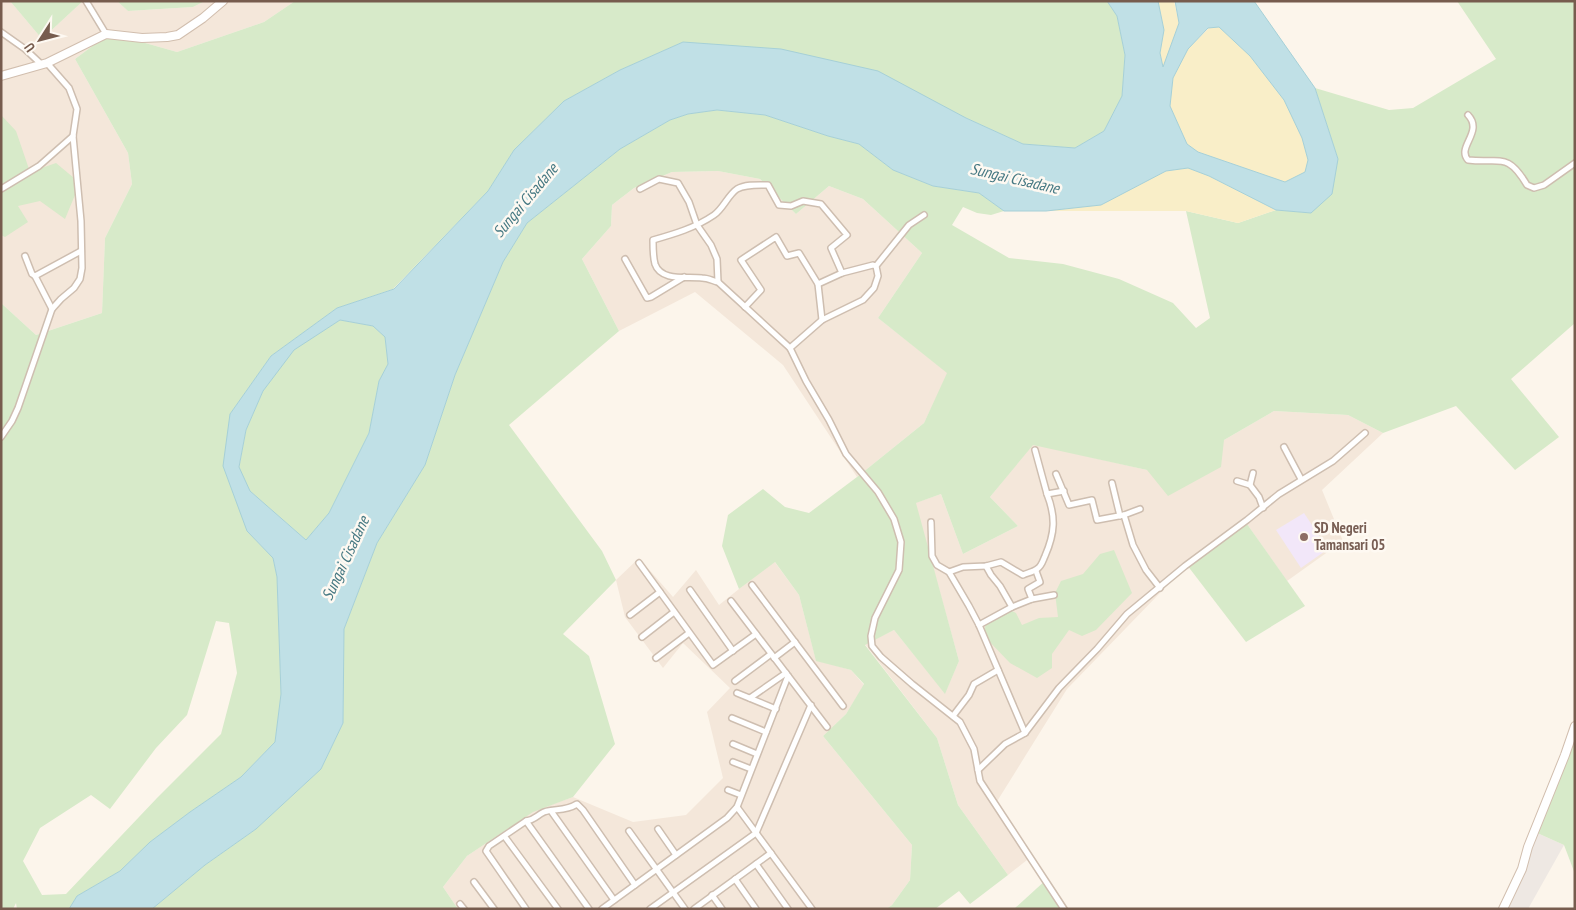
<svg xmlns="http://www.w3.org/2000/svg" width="1576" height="910" viewBox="0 0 1576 910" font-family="'PT Sans Narrow',sans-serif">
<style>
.residential{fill:#f4e7da}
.industrial{fill:#eee8e3}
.education{fill:#f2e7f9}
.green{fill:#d7eac9;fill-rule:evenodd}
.sand{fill:#f9eec8}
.water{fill:#c0e0e6;stroke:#a6d0d7;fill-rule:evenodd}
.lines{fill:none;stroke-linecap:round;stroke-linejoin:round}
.street-casing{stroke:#cebeb0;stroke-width:8}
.secondary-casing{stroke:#d1beae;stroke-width:10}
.street{stroke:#fff;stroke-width:5}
.secondary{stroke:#fff;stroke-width:8}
.education-dot{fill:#8d6e63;stroke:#fef9f2;stroke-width:2}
.labels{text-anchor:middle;stroke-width:5;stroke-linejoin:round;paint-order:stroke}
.education-label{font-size:15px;font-weight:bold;fill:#785e54;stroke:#fef9f2;text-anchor:start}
.water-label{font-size:16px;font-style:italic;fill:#457882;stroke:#fef9f2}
</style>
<rect width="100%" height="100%" fill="#fcf5eb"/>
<g class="residential">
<path d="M 1,1 L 10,1 L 42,39 L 83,1 L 117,1 L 128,11 L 193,7 L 205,1 L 295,1 L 264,22 L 177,52 L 110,33 L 75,59 L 128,153 L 132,184 L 105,238 L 102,313 L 36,335 L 1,303 Z"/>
<path d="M 718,171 L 760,179 L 796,214 L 829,186 L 863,199 L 922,253 L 878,318 L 948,373 L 924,423 L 857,477 L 783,365 L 695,292 L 619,331 L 582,259 L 611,226 L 612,205 L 634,188 L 672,172 Z"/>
<path d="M 1274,411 L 1348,415 L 1383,433 L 1322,490 L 1343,541 L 1287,581 L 1247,524 L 1187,565 L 1067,689 L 996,803 L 1032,856 L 1008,875 L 958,805 L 937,738 L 865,644 L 894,630 L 945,693 L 959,661 L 915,503 L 941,494 L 963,554 L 1018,526 L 990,497 L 1033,444 L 1147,470 L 1224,440 Z"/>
<path d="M 639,558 L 673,597 L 696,570 L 719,605 L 774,561 L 799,595 L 816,660 L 851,670 L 864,685 L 846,714 L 823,736 L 912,845 L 910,880 L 892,905 L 886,909 L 458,909 L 443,887 L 467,856 L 533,811 L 573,797 L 633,822 L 686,815 L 723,778 L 707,712 L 730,688 L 683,643 L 663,668 L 625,617 L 616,580 Z"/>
</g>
<path class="industrial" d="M 1535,832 L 1564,845 L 1528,909 L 1503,909 Z"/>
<path class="education" d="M 1304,513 L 1328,549 L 1301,568 L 1276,530 Z"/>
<g class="green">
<path d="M 10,1 L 83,1 L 42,39 Z"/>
<path d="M 117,1 L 205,1 L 193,7 L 128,11 Z"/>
<path d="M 295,1 L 1107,1 L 1117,16 L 1125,55 L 1122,96 L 1104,131 L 1075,148 L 1023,144 L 966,118 L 683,42 L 620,70 L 564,101 L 514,150 L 488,191 L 393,289 L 337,308 L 271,356 L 230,414 L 247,531 L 273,558 L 277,577 L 281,694 L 275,742 L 241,777 L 190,812 L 150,842 L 120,871 L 77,896 L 69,909 L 17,909 L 16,903 L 13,909 L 1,909 L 1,303 L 36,335 L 102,313 L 105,238 L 132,184 L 128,153 L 75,59 L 110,33 L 177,52 L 264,22 ZM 216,621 L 229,623 L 237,673 L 221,734 L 157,798 L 66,894 L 42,895 L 23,861 L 40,828 L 91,795 L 110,809 L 156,748 L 187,715 Z"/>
<path d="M 1457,1 L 1575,1 L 1575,323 L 1511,379 L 1559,437 L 1515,470 L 1456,406 L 1383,433 L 1348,415 L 1274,411 L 1224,440 L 1221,467 L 1168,496 L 1147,470 L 1033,445 L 990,497 L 1018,526 L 963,554 L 941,494 L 916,503 L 959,661 L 945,694 L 894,630 L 865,645 L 937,738 L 958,805 L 1008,875 L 970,904 L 959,891 L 935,909 L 886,909 L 892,905 L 910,880 L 912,845 L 823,736 L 846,714 L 864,684 L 851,670 L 816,661 L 799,595 L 775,562 L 739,589 L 722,546 L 728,515 L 763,489 L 785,507 L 809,513 L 857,477 L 924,423 L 947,373 L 878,318 L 922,253 L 863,199 L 829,186 L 796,214 L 760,179 L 718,171 L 672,172 L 634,188 L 612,205 L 611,226 L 582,259 L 619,331 L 509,425 L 602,551 L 616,580 L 563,634 L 589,656 L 615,744 L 573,797 L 533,812 L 467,856 L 443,887 L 458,909 L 152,909 L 205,865 L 256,829 L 321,769 L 343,723 L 344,629 L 377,543 L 425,465 L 455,375 L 503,262 L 527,223 L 620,149 L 670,120 L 688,114 L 717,110 L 765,115 L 828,136 L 859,144 L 893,170 L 933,186 L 979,193 L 1004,211 L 991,215 L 977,213 L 963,207 L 952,225 L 1009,258 L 1063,264 L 1119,279 L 1173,303 L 1196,328 L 1210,318 L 1186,211 L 1238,223 L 1276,210 L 1311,213 L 1338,159 L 1315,88 L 1389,110 L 1413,108 L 1496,59 Z"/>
<path d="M 1,115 L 16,131 L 30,172 L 56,163 L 80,183 L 65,219 L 40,201 L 18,206 L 28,222 L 5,237 L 1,235 Z"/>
<path d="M 340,320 L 373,326 L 385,337 L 388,364 L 379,381 L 369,433 L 329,513 L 306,540 L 250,491 L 239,468 L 246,430 L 263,391 L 293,350 Z"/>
<path d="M 1247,524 L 1305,606 L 1246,642 L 1187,565 Z"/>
<path d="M 1114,550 L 1132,593 L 1096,630 L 1082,636 L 1069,630 L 1052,654 L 1052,668 L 1037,678 L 1010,663 L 984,636 L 986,620 L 1006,608 L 1016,613 L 1022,625 L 1039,618 L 1058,617 L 1055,593 L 1061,581 L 1083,574 L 1100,554 Z"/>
<path d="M 1575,723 L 1575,874 L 1564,845 L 1535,832 Z"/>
<path d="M 1047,879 L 1067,909 L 1014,909 Z"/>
</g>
<g class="sand">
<path d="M 1158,1 L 1174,1 L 1179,23 L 1163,68 L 1160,53 L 1164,30 Z"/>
<path d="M 1219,27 L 1250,56 L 1284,100 L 1302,138 L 1308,160 L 1305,172 L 1285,182 L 1198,152 L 1187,144 L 1170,106 L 1173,78 L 1188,49 L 1209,28 Z"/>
<path d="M 1188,168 L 1209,176 L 1276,210 L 1238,223 L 1186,211 L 1046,211 L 1101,205 L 1166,171 Z"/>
</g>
<path class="water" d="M 1107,1 L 1158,1 L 1164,30 L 1160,53 L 1163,67 L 1179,23 L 1175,1 L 1254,1 L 1315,88 L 1338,159 L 1332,194 L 1311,213 L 1276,210 L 1209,176 L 1188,168 L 1166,171 L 1101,205 L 1046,211 L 1004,211 L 979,193 L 933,186 L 893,170 L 859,144 L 828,136 L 765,115 L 717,110 L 688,114 L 670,120 L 620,149 L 527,223 L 503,262 L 455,375 L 425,465 L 377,543 L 344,629 L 343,723 L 321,769 L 256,829 L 205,865 L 152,909 L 69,909 L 77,896 L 120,871 L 150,842 L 190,812 L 241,777 L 275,742 L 281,694 L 277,577 L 273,558 L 247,531 L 223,466 L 230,414 L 271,356 L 337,308 L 394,289 L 488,191 L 514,150 L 564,101 L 620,70 L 683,42 L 781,49 L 878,71 L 966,118 L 1023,144 L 1075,148 L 1104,131 L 1122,96 L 1125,55 L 1117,16 ZM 1219,27 L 1250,56 L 1284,100 L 1302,138 L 1308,160 L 1305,172 L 1285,182 L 1198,152 L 1187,144 L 1170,106 L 1173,78 L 1188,49 L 1208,28 ZM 340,320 L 373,326 L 385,337 L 388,364 L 379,381 L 369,433 L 329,513 L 306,540 L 250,491 L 239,467 L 246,430 L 263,391 L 294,350 Z"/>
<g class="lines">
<defs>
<g id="street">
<path d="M 86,1 L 106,34"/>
<path d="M 1,32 L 25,49 L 41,64"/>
<path d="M 1468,115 C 1484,132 1456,147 1468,160 C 1500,164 1507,151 1527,185 L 1534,188 L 1544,185 L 1575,163"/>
<path d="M 1,189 L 39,166 L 73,136"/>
<path d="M 640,189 L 659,179 L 678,183 L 689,202 L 697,225 L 711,245 L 717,259 L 718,282"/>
<path d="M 25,256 L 32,274 L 35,276 L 81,251"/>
<path d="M 625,259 L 647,298 L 651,297 L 684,277"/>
<path d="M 842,273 L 831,248 L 847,235 L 821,204 L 803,201 L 791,206 L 779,205 L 768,185 C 758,185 746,184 737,189 C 728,195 723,209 714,215 C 695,228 674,234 653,240 C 653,247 653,257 655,264 C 661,282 688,276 702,278 C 708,278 713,281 718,282 L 790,348 L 806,381 L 829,420 L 846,454 L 878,492 L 894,519 L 901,542 L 899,570 L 875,618 L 871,636 L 872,646 L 881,657 L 912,684 L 960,722 L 974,749 L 980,781 L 1064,909"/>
<path d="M 35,276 L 52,309"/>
<path d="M 818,284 L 842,273 L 873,265 L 876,266"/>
<path d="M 745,307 L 761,290 L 741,260 L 776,237 L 787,256 L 799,253 L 818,284 L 822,320"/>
<path d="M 790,348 L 822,320 L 863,300 L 874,288 L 878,276 L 876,266 L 909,225 L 924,215"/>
<path d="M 1,437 L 12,421 L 18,408 L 52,309 L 61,299 L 74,288 L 80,279 L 82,268 L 81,221 L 73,136 L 77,109 L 69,88 L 47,63"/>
<path d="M 1284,447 L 1301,479"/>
<path d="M 1035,450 L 1047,494 L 1064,491"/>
<path d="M 1253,473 L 1250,485 L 1259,497 L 1263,508"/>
<path d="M 1056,474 L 1069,505 L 1092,500 L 1097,520 L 1124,515 L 1140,509"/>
<path d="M 1237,481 L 1250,485"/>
<path d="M 1112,483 L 1120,516"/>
<path d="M 1124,515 L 1133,545 L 1146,570 L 1160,588"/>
<path d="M 931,522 L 932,556 L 937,565 L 949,572 L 969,606 L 979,625 L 1025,733"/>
<path d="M 639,563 L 713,665 L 756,634"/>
<path d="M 986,566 L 991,575 L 1000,586 L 1012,607"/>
<path d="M 949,572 L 963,567 L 986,566 L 1001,562 L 1023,575 C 1027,573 1033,572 1037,569 C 1042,566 1043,560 1045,556 C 1055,533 1056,517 1047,494"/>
<path d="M 752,585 L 843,706"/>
<path d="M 690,590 L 733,651"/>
<path d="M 1032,599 L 1028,589 L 1040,582 L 1036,571"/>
<path d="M 731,601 L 827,727"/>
<path d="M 630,615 L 660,592"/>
<path d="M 979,625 L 1012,607 L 1032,599 L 1054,595"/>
<path d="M 642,637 L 674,612"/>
<path d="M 656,658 L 689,633"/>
<path d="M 774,658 L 795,642"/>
<path d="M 735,681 L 771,654"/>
<path d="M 737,693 L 776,709"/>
<path d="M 750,698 L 786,673"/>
<path d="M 953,716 L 969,695 L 974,684 L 998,670"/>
<path d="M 732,718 L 766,732"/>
<path d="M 733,744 L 757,754"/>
<path d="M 733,762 L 751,769"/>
<path d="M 978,770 L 1005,744 L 1025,733 L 1059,688 L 1097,649 L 1127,614 L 1185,566 L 1247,520 L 1279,494 L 1333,461 L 1365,433"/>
<path d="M 728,790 L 741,795"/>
<path d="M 737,807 L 812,909"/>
<path d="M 551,811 L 614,900"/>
<path d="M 526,821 L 589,909"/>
<path d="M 658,829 L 676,855"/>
<path d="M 629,831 L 685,909"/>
<path d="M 505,837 L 558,909"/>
<path d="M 756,864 L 788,909"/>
<path d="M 735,879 L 756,909"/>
<path d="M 474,882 L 494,909"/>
<path d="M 712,895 L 722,909"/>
<path d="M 460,904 L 464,909"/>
<path d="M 526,909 L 486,851 L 489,846 L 526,821 C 535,820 537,815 544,812 C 555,808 564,812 577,804 L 583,810 L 635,885"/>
<path d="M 602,909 L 727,818 L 737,807 L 788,676"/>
<path d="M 650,909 L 756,833 L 811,705"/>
<path d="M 694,909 L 771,853"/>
</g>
<g id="secondary">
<path d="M 1,76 L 47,63 L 106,34 L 142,38 L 167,37 L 178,35 L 203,18 L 223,1"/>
<path d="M 1503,909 L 1522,869 L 1528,847 L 1565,755 L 1575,726"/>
</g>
</defs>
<use href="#street" class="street-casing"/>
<use href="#secondary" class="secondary-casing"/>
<use href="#street" class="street"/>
<use href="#secondary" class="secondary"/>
</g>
<circle class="education-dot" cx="1304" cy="537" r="5"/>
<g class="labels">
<g class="education-label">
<text x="1314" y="533">SD Negeri<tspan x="1314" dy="17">Tamansari 05</tspan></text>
</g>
<g class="water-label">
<text transform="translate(1015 178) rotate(13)" y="6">Sungai Cisadane</text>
<text transform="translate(525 200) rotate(-50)" y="6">Sungai Cisadane</text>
<text transform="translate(345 558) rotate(-65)" y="6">Sungai Cisadane</text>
</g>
</g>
<rect width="1576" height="910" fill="none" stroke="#775c4e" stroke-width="5"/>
<g transform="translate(40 40) rotate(234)" stroke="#fef9f2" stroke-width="4" paint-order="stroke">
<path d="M0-4L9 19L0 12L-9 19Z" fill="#775c4e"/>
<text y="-8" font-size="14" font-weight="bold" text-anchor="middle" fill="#775c4e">U</text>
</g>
</svg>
